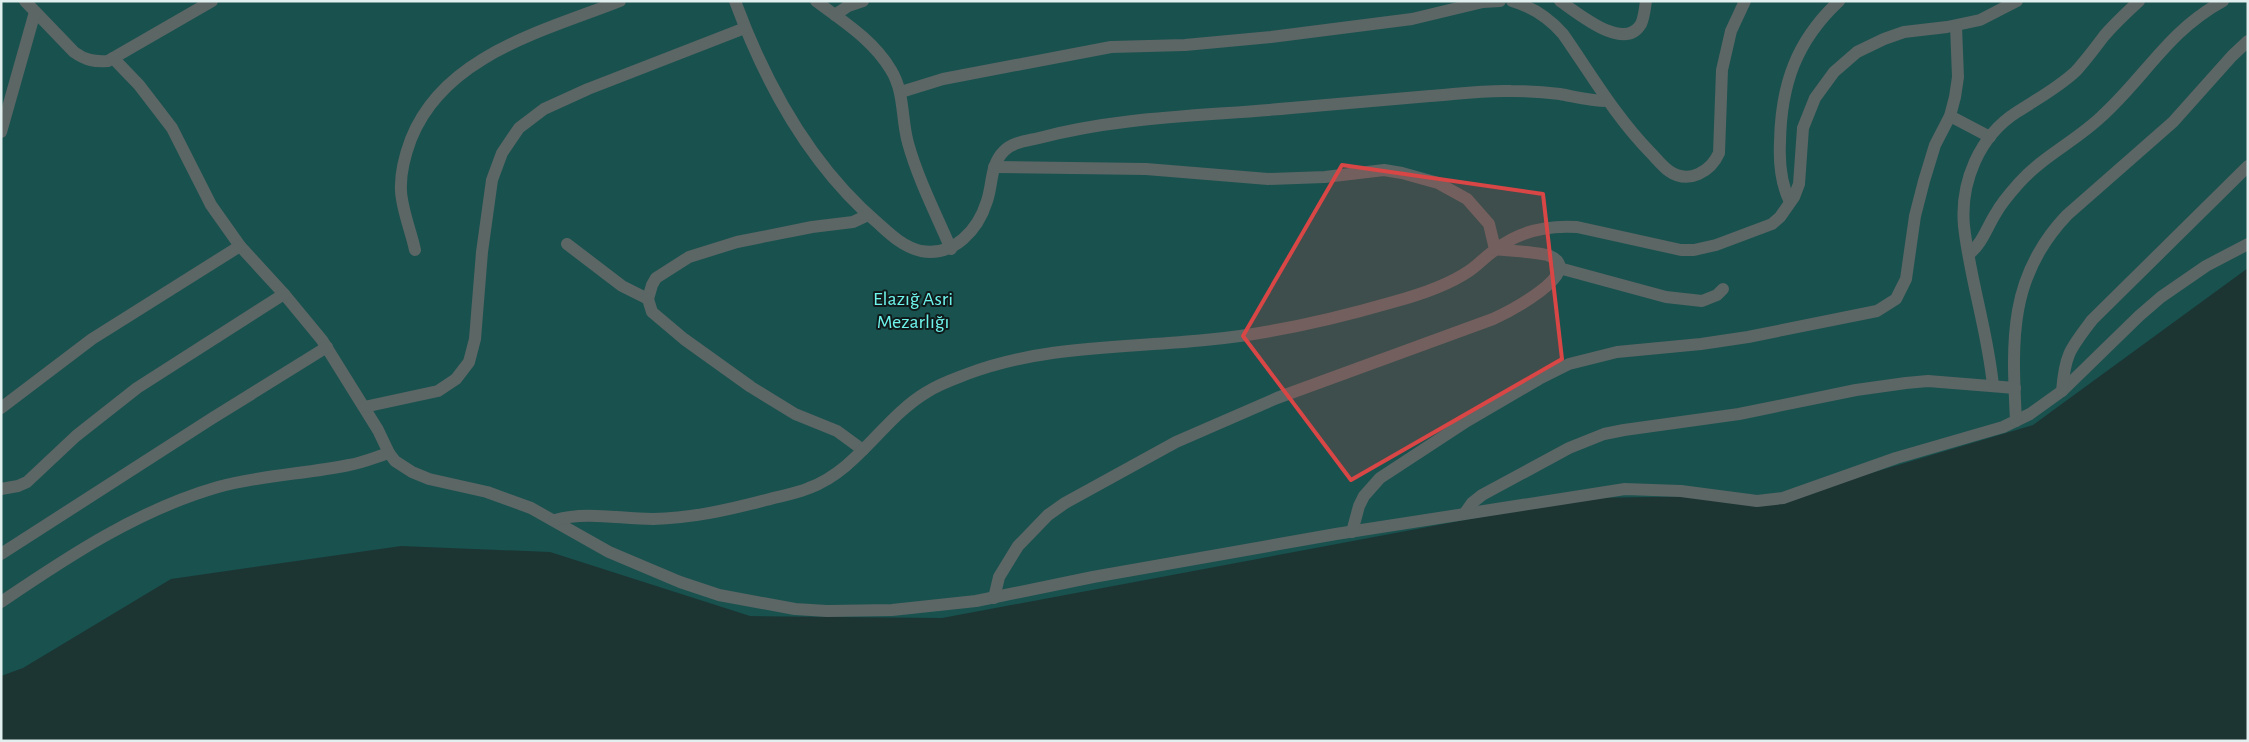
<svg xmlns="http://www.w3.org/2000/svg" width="2249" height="742" viewBox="0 0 2249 742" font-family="'Alegreya Sans',sans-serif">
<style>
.green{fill:#18514e}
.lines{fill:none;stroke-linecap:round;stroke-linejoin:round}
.minor{stroke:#5b6665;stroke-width:12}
.marked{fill:#d84646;fill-opacity:0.2;stroke:#d84646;stroke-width:4;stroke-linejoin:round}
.labels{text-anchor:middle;stroke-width:4;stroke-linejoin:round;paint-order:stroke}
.park-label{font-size:20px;fill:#6ff4ec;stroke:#101a1a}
</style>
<rect width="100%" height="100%" fill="#1c3533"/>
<path class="green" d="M 1,1 L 2248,1 L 2248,268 L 2033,425 L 1797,495 L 1582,498 L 942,618 L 750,616 L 550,552 L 401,546 L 171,579 L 23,668 L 1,676 Z"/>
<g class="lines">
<g class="minor">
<path d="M 25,1 L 74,52 C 85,60 94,62 108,61 L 212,1"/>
<path d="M 735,1 C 766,85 811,167 880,225 C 892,236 904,247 921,251 C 954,257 978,230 987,201 C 993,183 990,165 1004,151 C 1013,142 1027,141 1039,138 C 1121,116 1207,116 1291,108 C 1337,104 1384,100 1430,96 C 1457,94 1484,90 1511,91 C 1527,91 1544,92 1560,94 C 1576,97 1591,101 1607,101"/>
<path d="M 816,1 C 844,22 873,40 891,70 C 905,93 901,118 908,143 C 918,179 936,214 951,249"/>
<path d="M 1512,1 C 1533,7 1549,18 1563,34 C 1591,74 1615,116 1650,152 C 1656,158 1662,166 1669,171 C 1689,185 1711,171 1719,153 L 1722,70 L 1731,31 L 1745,1"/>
<path d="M 1560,1 C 1577,12 1624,53 1641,24 C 1644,18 1645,8 1646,1"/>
<path d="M 835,15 L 848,6 L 863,1"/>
<path d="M 113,58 L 139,85 L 172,128 L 211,205 L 240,246 L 284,294 L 322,340 L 378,430 L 389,453 L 395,461 L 412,472 L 429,479 L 487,492 L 531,508 L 609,552 L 680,582 L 719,595 L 795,609 L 827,611 L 892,610 L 976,601 L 1093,577 L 1336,534 L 1625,489 L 1681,491 L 1757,501 L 1783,498 L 1896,458 L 2003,427 L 2030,414 L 2062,391 L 2139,316 L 2161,297 L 2206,266 L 2248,244"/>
<path d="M 901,92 L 943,79 L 1111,47 L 1185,45 L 1271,37 L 1412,19 L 1483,2 L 1500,1"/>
<path d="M 1950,116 L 1990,137"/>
<path d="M 1,132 L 35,12"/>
<path d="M 1790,202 C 1781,184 1779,162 1780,142 C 1781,85 1796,41 1839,1"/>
<path d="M 567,244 L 622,286 L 648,299"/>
<path d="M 415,250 C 411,231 402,210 401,191 C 400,174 405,155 411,139 C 444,55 544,31 620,1"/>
<path d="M 1969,254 C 1982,244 1987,227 1996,213 C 2002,202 2011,192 2019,183 C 2043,156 2076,141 2102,116 C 2146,76 2168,31 2223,1"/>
<path d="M 1559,268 L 1666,297 L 1702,301 L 1717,295 L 1723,289"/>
<path d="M 1993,386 C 1988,332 1970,280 1964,226 C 1960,183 1979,136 2017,112 C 2037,99 2058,88 2076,71 C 2086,60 2095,48 2104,36 C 2115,23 2127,12 2139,1"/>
<path d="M 2062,391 C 2065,354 2070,349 2092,320 L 2248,166"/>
<path d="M 364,407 L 438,391 L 456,379 L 469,362 L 475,339 L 482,252 L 492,180 L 502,153 L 519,128 L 544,109 L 588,89 L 745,28"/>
<path d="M 1,408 L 92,339 L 240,246"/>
<path d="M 2016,421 C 2012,341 2008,277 2067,215 L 2173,122 L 2232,56 L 2248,41"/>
<path d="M 863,450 L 837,431 L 795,414 L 751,387 L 684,339 L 652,312 L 648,299 L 652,285 L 656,278 L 689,257 L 737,242 L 812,227 L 853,222 L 868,215"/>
<path d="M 1,489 L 18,486 L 27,482 L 76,436 L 137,388 L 284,294"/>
<path d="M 1465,513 L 1472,503 L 1482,495 L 1569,448 L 1604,434 L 1624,430 L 1739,414 L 1856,390 L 1906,383 L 1928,381 L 2015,388"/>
<path d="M 555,520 C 588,511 619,519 653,519 C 692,518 728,510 766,500 C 780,496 795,494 809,488 C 858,470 883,418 927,392 C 939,384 954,379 967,374 C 1043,345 1126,348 1205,340 C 1270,334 1331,320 1393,302 C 1419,295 1447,286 1469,271 C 1478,265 1486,256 1495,250 C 1519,231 1547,225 1577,227 L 1681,250 L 1694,250 L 1716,245 L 1772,224 L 1780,217 L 1794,197 L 1799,184 L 1803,128 L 1815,98 L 1834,72 L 1857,52 L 1884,39 L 1904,32 L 1947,27 L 1980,20 L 2017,1"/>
<path d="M 1352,532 L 1359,506 L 1364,496 L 1380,478 L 1467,421 L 1539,379 L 1569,364 L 1617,352 L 1701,344 L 1748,337 L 1877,311 L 1896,299 L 1906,279 L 1915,216 L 1924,181 L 1935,145 L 1950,116 L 1955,97 L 1958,77 L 1956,26"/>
<path d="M 1,554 L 211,419 L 327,347"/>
<path d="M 994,598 L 999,577 L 1018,546 L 1048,515 L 1065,503 L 1176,442 L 1277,398 L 1493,319 C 1506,313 1587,272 1550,256 C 1541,252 1508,251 1495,249 L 1489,224 L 1467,199 L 1438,183 L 1402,173 L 1384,170 L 1325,177 L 1268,179 L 1146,169 L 994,167"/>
<path d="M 1,602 C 69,556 138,510 218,487 C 261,475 305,474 349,465 C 362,463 376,457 389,453"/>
</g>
</g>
<path class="marked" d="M 1342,165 L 1543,194 L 1562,359 L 1351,480 L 1243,336 Z"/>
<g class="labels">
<g class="park-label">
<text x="913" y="305">Elazığ Asri<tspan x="913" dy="23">Mezarlığı</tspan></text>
</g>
</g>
<rect width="2249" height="742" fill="none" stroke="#e1efee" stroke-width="5"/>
</svg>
